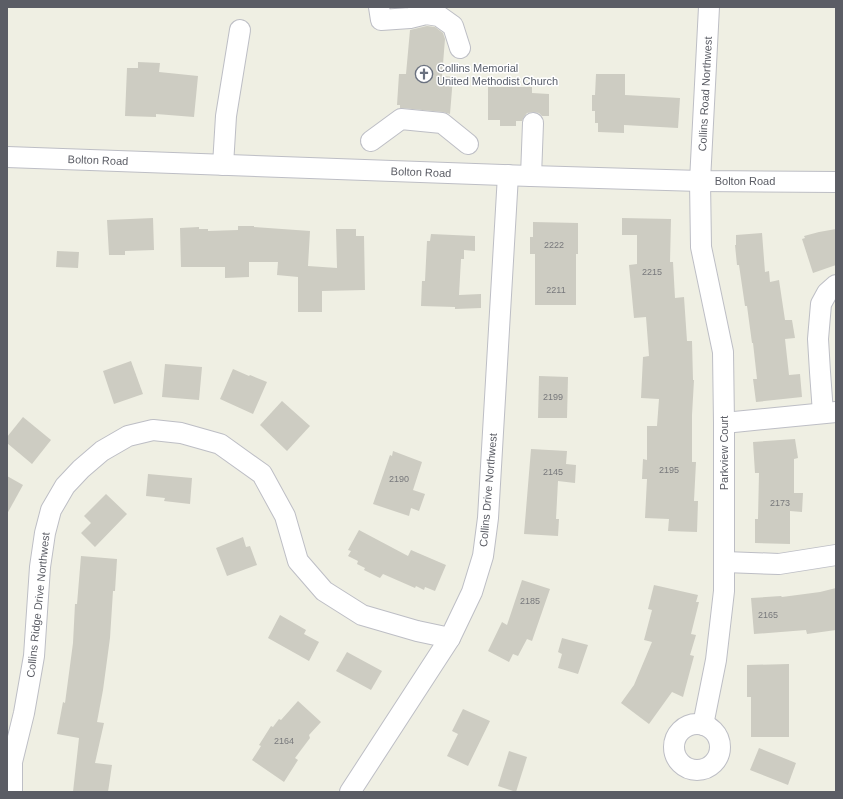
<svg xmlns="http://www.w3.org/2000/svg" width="843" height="799" viewBox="0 0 843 799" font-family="Helvetica,sans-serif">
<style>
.building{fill:#cdccc2}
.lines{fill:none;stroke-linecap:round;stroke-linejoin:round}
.minor-casing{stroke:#bdbec5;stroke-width:22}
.minor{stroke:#fff;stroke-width:20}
.labels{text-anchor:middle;stroke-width:3;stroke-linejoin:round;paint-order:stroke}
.number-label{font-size:9px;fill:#78797c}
.worship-label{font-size:11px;fill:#5b616d;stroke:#fff;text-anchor:start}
.street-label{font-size:11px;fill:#5b5d65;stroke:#fff}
</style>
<rect width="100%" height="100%" fill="#efefe3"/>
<g class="building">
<path d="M 427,26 L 435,27 L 443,33 L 445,39 L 442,76 L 453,77 L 450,114 L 443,112 L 402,108 L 400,108 L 400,105 L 397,105 L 399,74 L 406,74 L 410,30 Z"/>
<path d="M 138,62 L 160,63 L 159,72 L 198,76 L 194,117 L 156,114 L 156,117 L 125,116 L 127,68 L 138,68 Z"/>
<path d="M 596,74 L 625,74 L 625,95 L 680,98 L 678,128 L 624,125 L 624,133 L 598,132 L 598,123 L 595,123 L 595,111 L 592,111 L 592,95 L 595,95 Z"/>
<path d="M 488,87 L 532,87 L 532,93 L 549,94 L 549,116 L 542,116 L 539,113 L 533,112 L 527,113 L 524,117 L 522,121 L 516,121 L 516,126 L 500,126 L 500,120 L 488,120 Z"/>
<path d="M 153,218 L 154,250 L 125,251 L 125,255 L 109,255 L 107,220 Z"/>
<path d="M 622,218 L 671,219 L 670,262 L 673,262 L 675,298 L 684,297 L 687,341 L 692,341 L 693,380 L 694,380 L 692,415 L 692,462 L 696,462 L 694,501 L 698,501 L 697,532 L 668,531 L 669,519 L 645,518 L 647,479 L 642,479 L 643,459 L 647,460 L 647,426 L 657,426 L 659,399 L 641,398 L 643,357 L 649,356 L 646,317 L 634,318 L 629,265 L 637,264 L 637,235 L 622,235 Z"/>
<path d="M 533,222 L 578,223 L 578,254 L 576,254 L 576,305 L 535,305 L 535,254 L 530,254 L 530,237 L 533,237 Z"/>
<path d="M 238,226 L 254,226 L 254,227 L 310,231 L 308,266 L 337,268 L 336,229 L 356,229 L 356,236 L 364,236 L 365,290 L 322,291 L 322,312 L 298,312 L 298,277 L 277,275 L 278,262 L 249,262 L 249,277 L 225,278 L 225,267 L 181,267 L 180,228 L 199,227 L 199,229 L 208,229 L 208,231 L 238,230 Z"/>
<path d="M 836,229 L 836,265 L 813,273 L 802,239 L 805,238 L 804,236 L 819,232 Z"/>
<path d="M 762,233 L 765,272 L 769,271 L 770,282 L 779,280 L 785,320 L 792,320 L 795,338 L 785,339 L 789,375 L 800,374 L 802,397 L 756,402 L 753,379 L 757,379 L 753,343 L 752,343 L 747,306 L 745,306 L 739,265 L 737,265 L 735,245 L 736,245 L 736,235 Z"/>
<path d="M 431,234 L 475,236 L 475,251 L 464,250 L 464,259 L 461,259 L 459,295 L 481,294 L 481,308 L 455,309 L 455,307 L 421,306 L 422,281 L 425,281 L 427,241 L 430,241 Z"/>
<path d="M 57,251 L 79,252 L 78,268 L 56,267 Z"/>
<path d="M 131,361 L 143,394 L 114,404 L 103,371 Z"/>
<path d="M 165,364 L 202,367 L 199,400 L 162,397 Z"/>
<path d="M 233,369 L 249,376 L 250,375 L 267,382 L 253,414 L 220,399 Z"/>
<path d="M 539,376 L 568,377 L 567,418 L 538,418 Z"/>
<path d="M 282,401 L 310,426 L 287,451 L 260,425 Z"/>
<path d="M 23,417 L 51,440 L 32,464 L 7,443 L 7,437 Z"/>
<path d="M 795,439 L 798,458 L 794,459 L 794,493 L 803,493 L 802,512 L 790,511 L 790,544 L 755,543 L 755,519 L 758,519 L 759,473 L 755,473 L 753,442 Z"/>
<path d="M 531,449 L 567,451 L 566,464 L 576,465 L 575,483 L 558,481 L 556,519 L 559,519 L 558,536 L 524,534 Z"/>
<path d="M 393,451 L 422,462 L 413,490 L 425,494 L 419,511 L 411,508 L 409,516 L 373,504 L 390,455 L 392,456 Z"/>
<path d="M 148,474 L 192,478 L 190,504 L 164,501 L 165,498 L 146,496 Z"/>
<path d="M 7,476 L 23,485 L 7,514 Z"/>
<path d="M 106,494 L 127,514 L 95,547 L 81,533 L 91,523 L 84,516 Z"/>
<path d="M 359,530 L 408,556 L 411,550 L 446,565 L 435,591 L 425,587 L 424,590 L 416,586 L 415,588 L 383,574 L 380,578 L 364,570 L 365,568 L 357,564 L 358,561 L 348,556 L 351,551 L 348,550 Z"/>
<path d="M 243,537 L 246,547 L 250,546 L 257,565 L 227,576 L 216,548 Z"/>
<path d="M 81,556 L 117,559 L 115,591 L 113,591 L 110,638 L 103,690 L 97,722 L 104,723 L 95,763 L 112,765 L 108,792 L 73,792 L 79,738 L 57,734 L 63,702 L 65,703 L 73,643 L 75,604 L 77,604 Z"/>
<path d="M 522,580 L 550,589 L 532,641 L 527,639 L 518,656 L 513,654 L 509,662 L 488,651 L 502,622 L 507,625 Z"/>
<path d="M 654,585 L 698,595 L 696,602 L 699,602 L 691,634 L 696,635 L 690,655 L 694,656 L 683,697 L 672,692 L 649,724 L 621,703 L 634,685 L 652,642 L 644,640 L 652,610 L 648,609 Z"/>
<path d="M 836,588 L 836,630 L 807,634 L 806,630 L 754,634 L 751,598 L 781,596 L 782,597 L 820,592 Z"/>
<path d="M 280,615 L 306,630 L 304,634 L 319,642 L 309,661 L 268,638 Z"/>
<path d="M 562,638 L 588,645 L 578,674 L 558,668 L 562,654 L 558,652 Z"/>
<path d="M 347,652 L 382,671 L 371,690 L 336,671 Z"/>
<path d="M 789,664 L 789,737 L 751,737 L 751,697 L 747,697 L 747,665 Z"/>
<path d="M 298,701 L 321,722 L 309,735 L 310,738 L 295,758 L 298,760 L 284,782 L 252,760 L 261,746 L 259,745 L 271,726 L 273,727 L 279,719 L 281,720 Z"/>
<path d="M 463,709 L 490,721 L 468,766 L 447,756 L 458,734 L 452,731 Z"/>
<path d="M 759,748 L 796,763 L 788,785 L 750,770 Z"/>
<path d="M 509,751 L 527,757 L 516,792 L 498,786 Z"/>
</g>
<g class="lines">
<defs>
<g id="minor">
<path d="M 379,7 L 381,20 L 410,18 L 426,14 L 439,16 L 453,26 L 460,48"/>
<path d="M 371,141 L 401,119 L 442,123 L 468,144"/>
<path d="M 7,157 L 531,176 L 700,181 L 836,182"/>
<path d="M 223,165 L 226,116 L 240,30"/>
<path d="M 531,176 L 533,123"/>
<path d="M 823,413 L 820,372 L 818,339 L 821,304 L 827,293 L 836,285"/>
<path d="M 724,423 L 836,412"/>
<path d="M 725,562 L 779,564 L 836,555"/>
<circle cx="697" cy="747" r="23"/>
<path d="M 703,725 L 716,660 L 724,591 L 724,423 L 723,352 L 701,247 L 700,181 L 709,7"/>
<path d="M 12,792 L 12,762 L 24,713 L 34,656 L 40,567 L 45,533 L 51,510 L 65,486 L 81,469 L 102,451 L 128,436 L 153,430 L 181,433 L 220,444 L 262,474 L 285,516 L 298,561 L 324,591 L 362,615 L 417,631 L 450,638"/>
<path d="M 350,792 L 450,638 L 472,592 L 483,556 L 488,518 L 508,175"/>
</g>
</defs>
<use href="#minor" class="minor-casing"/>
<use href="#minor" class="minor"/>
</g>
<defs>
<symbol id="church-ring" viewBox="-11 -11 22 22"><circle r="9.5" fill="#fff" stroke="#6b7280" stroke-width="1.5"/><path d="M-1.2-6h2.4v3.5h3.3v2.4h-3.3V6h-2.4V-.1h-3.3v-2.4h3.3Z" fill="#6b7280"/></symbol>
</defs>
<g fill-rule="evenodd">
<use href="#church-ring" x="414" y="64" width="20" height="20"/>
</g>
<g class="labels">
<g class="number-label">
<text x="554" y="248">2222</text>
<text x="652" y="275">2215</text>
<text x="556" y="293">2211</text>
<text x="553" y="400">2199</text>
<text x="669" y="473">2195</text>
<text x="553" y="475">2145</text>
<text x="399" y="482">2190</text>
<text x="780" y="506">2173</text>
<text x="530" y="604">2185</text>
<text x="768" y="618">2165</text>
<text x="284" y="744">2164</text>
</g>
<g class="worship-label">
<text x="437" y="72">Collins Memorial<tspan x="437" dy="13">United Methodist Church</tspan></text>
</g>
<g class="street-label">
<text transform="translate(705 94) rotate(-87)" y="4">Collins Road Northwest</text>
<text transform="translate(98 160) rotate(2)" y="4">Bolton Road</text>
<text transform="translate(421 172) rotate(2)" y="4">Bolton Road</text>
<text x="745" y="185">Bolton Road</text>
<text transform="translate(724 453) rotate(-90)" y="4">Parkview Court</text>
<text transform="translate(488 490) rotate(-85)" y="4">Collins Drive Northwest</text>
<text transform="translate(38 605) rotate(-84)" y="4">Collins Ridge Drive Northwest</text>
</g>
</g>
<rect width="843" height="799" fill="none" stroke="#5b5d65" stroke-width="16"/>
</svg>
